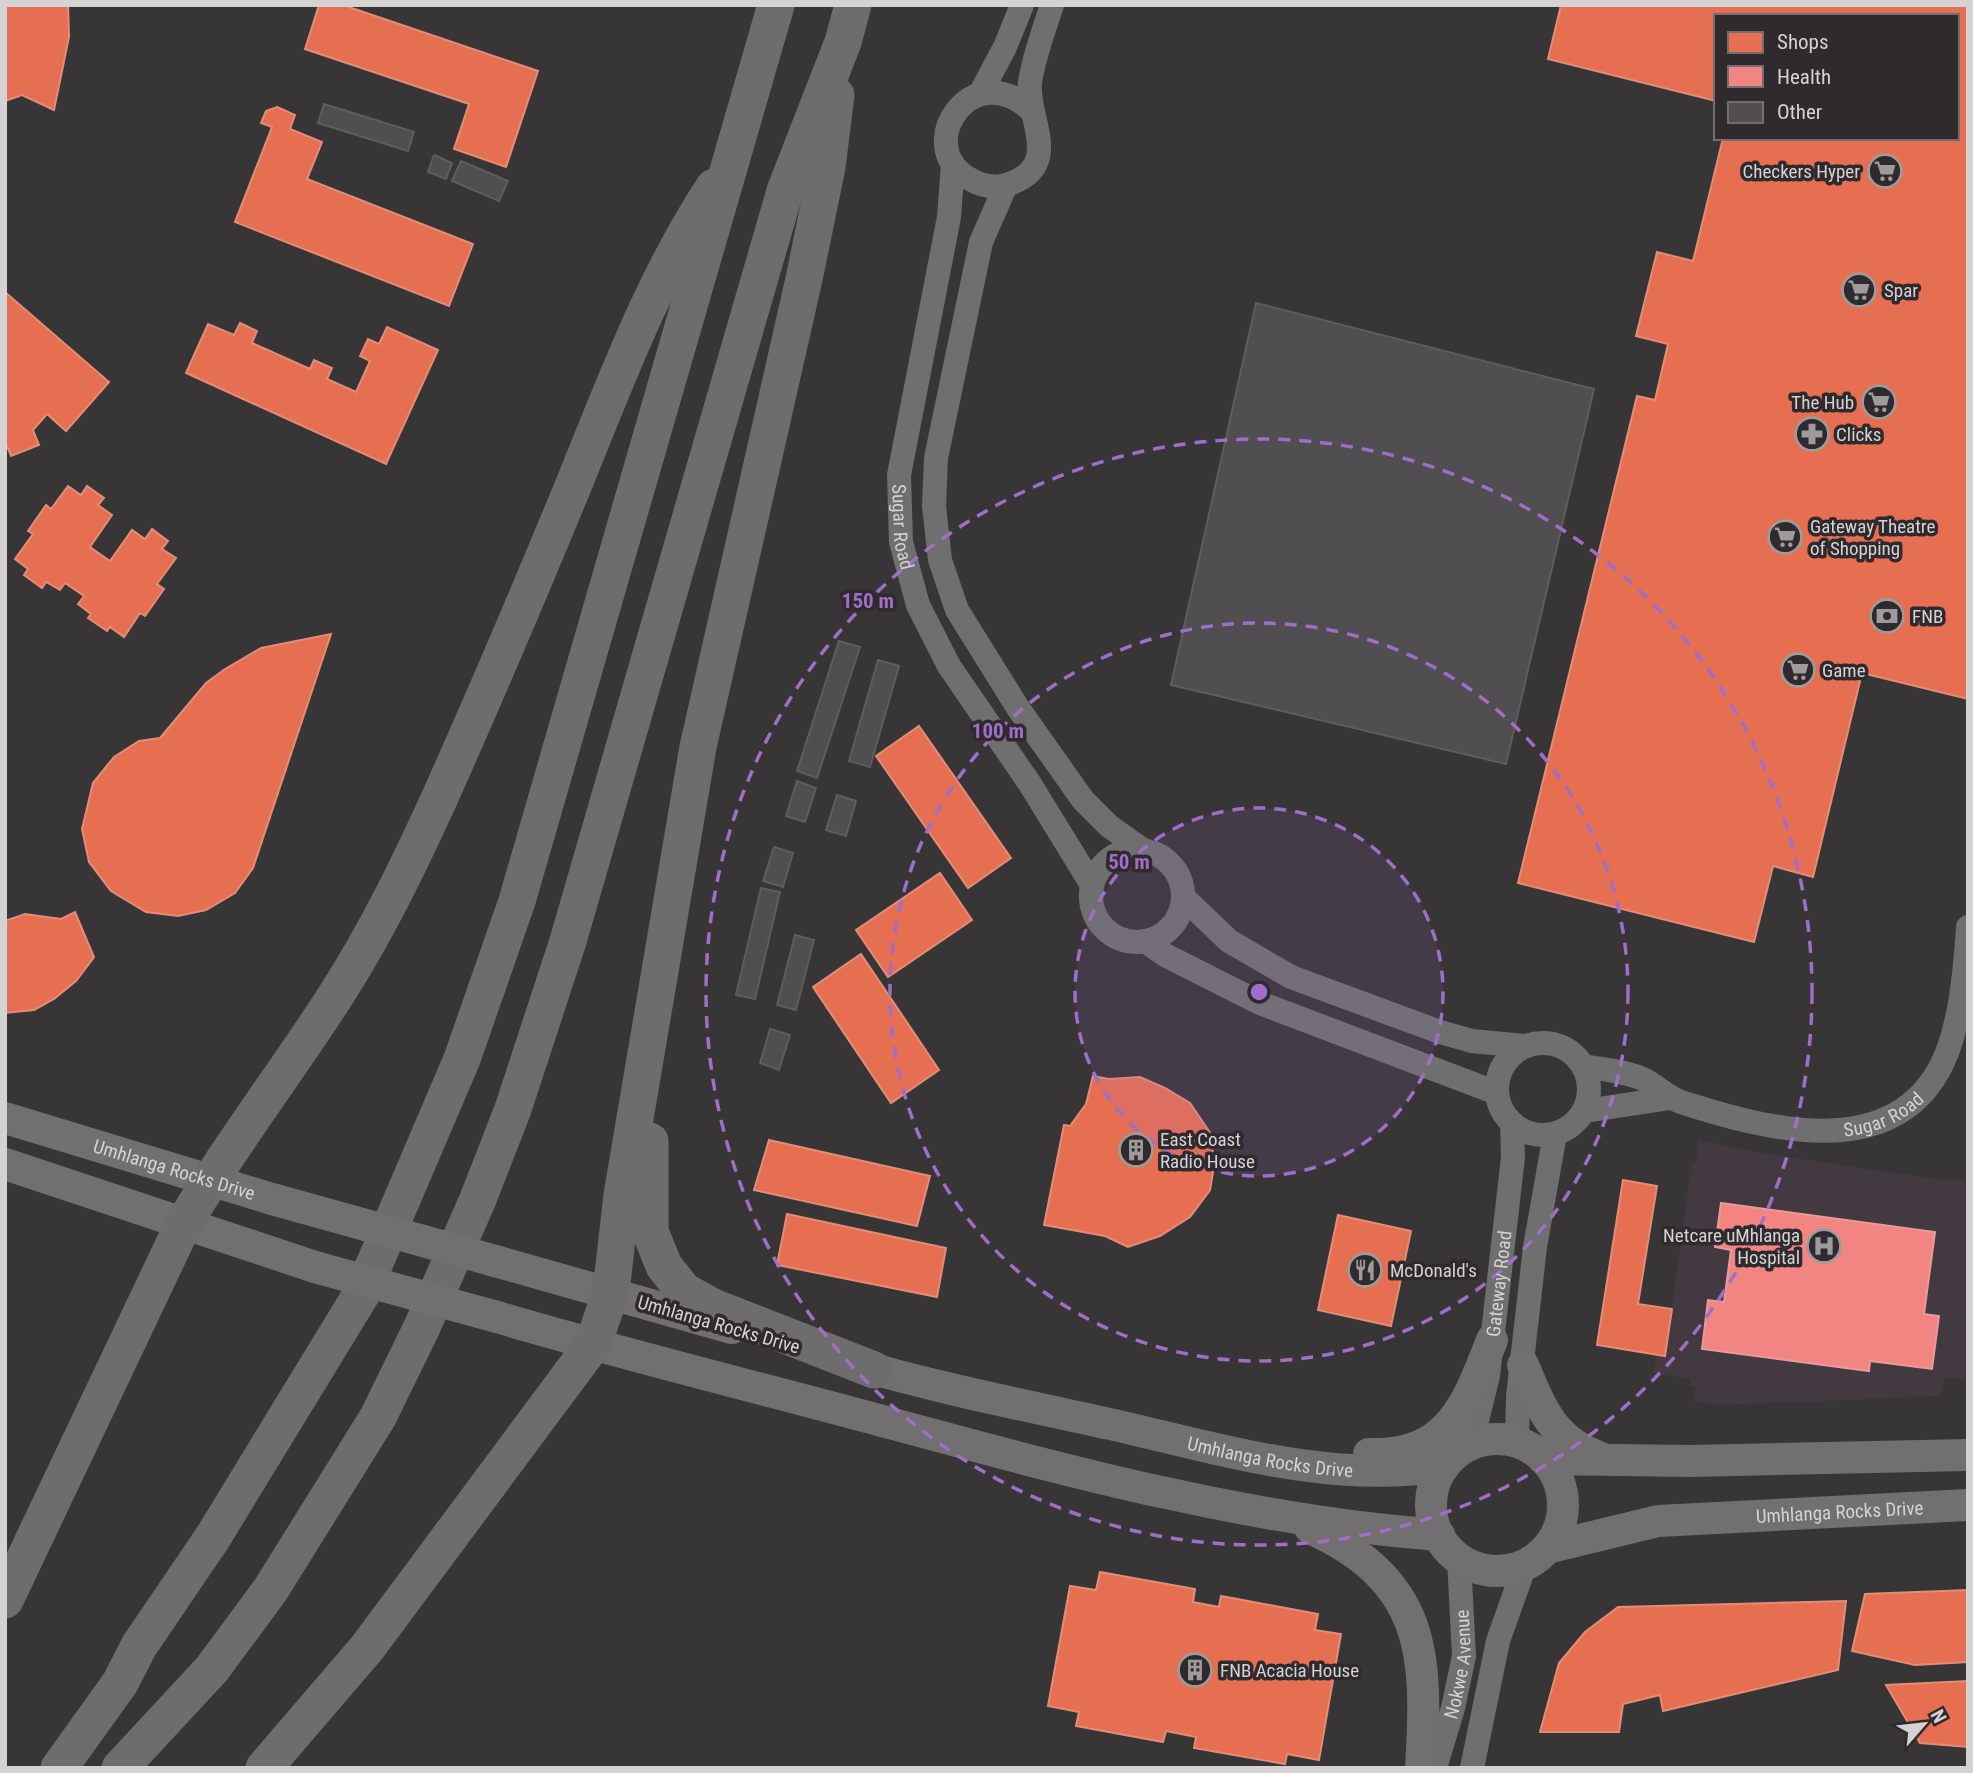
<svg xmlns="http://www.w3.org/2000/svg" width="1973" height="1773" viewBox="0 0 1973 1773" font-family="'Roboto Condensed',sans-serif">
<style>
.built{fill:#423941}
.shops{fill:#e76f51;stroke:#e28d78;stroke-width:2}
.health{fill:#f28482;stroke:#e99b9b;stroke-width:2}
.building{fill:#504e50;stroke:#5e5d5e;stroke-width:2}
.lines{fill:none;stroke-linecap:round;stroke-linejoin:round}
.minor{stroke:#6f6f6f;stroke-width:24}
.major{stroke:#716f70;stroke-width:32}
.highway{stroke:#6e6c6d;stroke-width:37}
.major-bridge{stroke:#716f70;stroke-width:32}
.ring{fill:none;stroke:#9f6ec7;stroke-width:3.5;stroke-dasharray:12 9}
.labels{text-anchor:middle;stroke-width:7;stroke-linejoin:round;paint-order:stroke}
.poi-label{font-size:19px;fill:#d5d2d4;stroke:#2f2a2e;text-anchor:start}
.street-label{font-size:19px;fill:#d5d2d4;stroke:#2f2a2e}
.centre{fill:#9f6ec7;stroke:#2f2a2e;stroke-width:3.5}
.ring-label{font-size:21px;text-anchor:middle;font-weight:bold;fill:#9f6ec7;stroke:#2f2a2e;stroke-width:7;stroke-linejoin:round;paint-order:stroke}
</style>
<rect width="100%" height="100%" fill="#383537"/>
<path class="built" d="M 1698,1140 L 1761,1153 L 1928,1178 L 1968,1181 L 1968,1381 L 1945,1377 L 1941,1396 L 1722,1405 L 1694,1402 L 1696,1386 L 1690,1385 L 1691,1379 L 1654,1373 L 1656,1354 L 1665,1355 L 1692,1162 L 1696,1162 Z"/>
<g class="shops">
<path d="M 5,5 L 68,5 L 69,37 L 54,110 L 22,95 L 5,101 Z"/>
<path d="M 319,5 L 343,5 L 538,71 L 506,167 L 454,149 L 469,104 L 305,49 Z"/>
<path d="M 1561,5 L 1968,5 L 1968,699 L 1862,673 L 1813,877 L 1773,866 L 1754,942 L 1518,883 L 1637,396 L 1655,400 L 1668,344 L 1636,336 L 1657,252 L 1693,261 L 1723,138 L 1957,138 L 1957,16 L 1716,16 L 1716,101 L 1548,59 Z"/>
<path d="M 277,107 L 295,115 L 290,129 L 322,142 L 307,179 L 473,244 L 449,306 L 235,222 L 272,127 L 261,123 L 266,111 Z"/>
<path d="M 5,292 L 109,382 L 66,431 L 47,414 L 33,430 L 39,445 L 11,456 L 5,441 Z"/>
<path d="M 240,323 L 257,331 L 252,343 L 310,369 L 314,360 L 332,368 L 327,379 L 356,392 L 370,361 L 360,356 L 368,339 L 379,344 L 387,327 L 438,350 L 386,464 L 186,373 L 208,324 L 234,335 Z"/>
<path d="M 68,486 L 81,495 L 87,486 L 104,498 L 98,505 L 112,515 L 90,547 L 110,561 L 132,530 L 145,539 L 152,529 L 168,541 L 162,549 L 176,558 L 157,584 L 164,589 L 145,616 L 140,613 L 124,637 L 110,627 L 107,631 L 88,618 L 91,614 L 78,604 L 84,596 L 65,583 L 60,590 L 46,582 L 42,588 L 24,575 L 28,569 L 15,559 L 33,534 L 28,531 L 46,505 L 51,509 Z"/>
<path d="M 331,634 L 253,868 L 235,893 L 206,910 L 178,916 L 146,912 L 111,891 L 89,862 L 82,829 L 93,783 L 114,757 L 139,741 L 160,738 L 206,683 L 225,669 L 261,648 Z"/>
<path d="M 919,726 L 1011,858 L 968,888 L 876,756 Z"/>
<path d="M 940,873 L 972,920 L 888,977 L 856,930 Z"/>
<path d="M 75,912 L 94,957 L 76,981 L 54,999 L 34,1010 L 5,1013 L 5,921 L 25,914 L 61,919 Z"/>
<path d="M 861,954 L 939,1070 L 891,1103 L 813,987 Z"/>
<path d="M 1093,1076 L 1109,1079 L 1140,1077 L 1165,1088 L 1190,1103 L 1211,1134 L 1214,1166 L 1210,1190 L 1190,1217 L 1160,1236 L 1128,1247 L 1105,1236 L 1044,1225 L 1064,1125 L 1070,1126 L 1086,1104 Z"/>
<path d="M 769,1140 L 930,1176 L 917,1226 L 754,1190 Z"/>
<path d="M 1623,1180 L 1657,1186 L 1638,1304 L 1672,1309 L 1665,1356 L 1597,1345 Z"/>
<path d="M 787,1214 L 946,1248 L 937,1297 L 777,1265 Z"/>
<path d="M 1338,1215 L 1411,1231 L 1391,1326 L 1318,1310 Z"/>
<path d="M 1100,1572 L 1195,1589 L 1193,1602 L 1219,1607 L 1221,1596 L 1318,1614 L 1315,1630 L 1341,1634 L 1319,1760 L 1287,1754 L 1285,1764 L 1194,1748 L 1196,1737 L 1166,1731 L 1163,1742 L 1076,1726 L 1079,1712 L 1048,1706 L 1070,1586 L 1096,1590 Z"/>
<path d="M 1968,1590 L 1968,1662 L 1915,1665 L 1852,1651 L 1865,1594 Z"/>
<path d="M 1846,1601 L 1838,1670 L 1663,1711 L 1660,1695 L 1623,1704 L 1619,1732 L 1540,1732 L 1559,1663 L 1585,1632 L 1618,1607 Z"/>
<path d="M 1968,1681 L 1968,1747 L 1920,1743 L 1886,1685 Z"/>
</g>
<path class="health" d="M 1721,1203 L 1935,1232 L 1924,1314 L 1939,1316 L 1932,1369 L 1870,1361 L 1869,1371 L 1702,1349 L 1708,1300 L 1724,1302 L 1731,1250 L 1715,1247 Z"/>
<g class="building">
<path d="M 324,104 L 414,132 L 408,151 L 318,123 Z"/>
<path d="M 434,155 L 452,163 L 446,179 L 428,172 Z"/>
<path d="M 461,161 L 508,181 L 499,201 L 452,181 Z"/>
<path d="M 1256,303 L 1594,389 L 1506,764 L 1171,685 Z"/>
<path d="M 839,641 L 860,647 L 817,778 L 797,771 Z"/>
<path d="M 878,660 L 899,666 L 870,767 L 849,761 Z"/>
<path d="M 797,781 L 816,788 L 805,822 L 786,816 Z"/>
<path d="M 837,795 L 856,801 L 846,836 L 826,830 Z"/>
<path d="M 774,847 L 793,853 L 783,887 L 763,881 Z"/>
<path d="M 761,888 L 780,892 L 755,999 L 736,995 Z"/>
<path d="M 795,935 L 814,940 L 796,1010 L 777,1005 Z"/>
<path d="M 770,1029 L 790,1035 L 779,1070 L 760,1063 Z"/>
</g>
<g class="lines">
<g class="minor">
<path d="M 980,94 L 1005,47 L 1022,5"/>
<path d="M 1032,111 C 973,54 912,145 968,178 C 981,186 995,189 1009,184 C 1064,165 1026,118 1030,82 C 1034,56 1044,30 1052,5"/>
<path id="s1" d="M 953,164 L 949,217 L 899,475 L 901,542 L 918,605 L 949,666 L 1030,784 L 1092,885"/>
<path d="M 1006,185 L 981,242 L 936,458 L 934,506 L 940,560 L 957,610 L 1018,708 L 1083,800 L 1109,826 L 1143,850"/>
<circle cx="1137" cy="896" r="46"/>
<path d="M 1183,897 L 1229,941 L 1291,977 L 1440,1032 L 1472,1041 L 1524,1046"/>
<path d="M 1145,941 L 1165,955 L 1260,1003 L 1497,1093"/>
<circle cx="1543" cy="1089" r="46"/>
<path id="s2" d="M 1583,1066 C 1603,1070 1627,1071 1645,1080 C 1658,1087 1667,1097 1681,1102 C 1765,1129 1894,1165 1943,1062 C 1961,1023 1965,970 1968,927"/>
<path d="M 1585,1111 L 1670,1098"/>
<path d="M 1517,1442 L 1518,1396 L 1535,1247 L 1555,1134"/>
<path id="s3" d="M 1471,1444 L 1488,1376 L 1513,1157 L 1512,1123"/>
<path id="s4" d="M 1435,1768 L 1453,1708 L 1464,1656 L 1459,1559"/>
<path d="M 1472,1768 L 1498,1641 L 1525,1565"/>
</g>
<g class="major">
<path id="s5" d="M 5,1118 L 272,1199"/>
<path d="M 5,1164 L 315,1267"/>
<path d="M 495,1261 L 732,1328"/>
<path d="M 497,1317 C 622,1354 749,1385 875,1419 C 1060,1469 1247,1521 1439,1535"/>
<path id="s6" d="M 852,1363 C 937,1388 1024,1405 1110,1424 C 1220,1449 1331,1484 1444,1466"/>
<path d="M 1523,1365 C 1541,1408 1553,1441 1599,1457"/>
<circle cx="1497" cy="1505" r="66"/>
<path d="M 1369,1454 C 1449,1457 1467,1404 1492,1340"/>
<path d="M 1544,1459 L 1691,1461 L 1968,1455"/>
<path d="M 1310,1528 C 1426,1581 1428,1653 1421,1768"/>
<path id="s7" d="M 1547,1548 L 1658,1521 L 1968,1505"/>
</g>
<g class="highway">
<path d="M 650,1141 L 650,1231 L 664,1266 L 684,1291 L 713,1307 L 874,1370"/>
<path d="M 5,1600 L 183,1225 C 230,1145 286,1073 336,995 C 376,933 409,865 440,797 C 487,692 532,586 576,479 C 617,378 654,278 714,187"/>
<path d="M 59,1768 L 120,1683 L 139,1646 L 213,1537 L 362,1293 L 462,1059 L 517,901 L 776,5"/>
<path d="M 120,1768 L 212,1669 L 271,1589 L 378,1417 L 422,1327 L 478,1199 L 513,1109 L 568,941 L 785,191 L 843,42 L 853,5"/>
<path d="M 264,1768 L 367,1648 L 593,1344 L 611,1292 L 622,1195 L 698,747 L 804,279 L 827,167 L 836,95"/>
</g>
<g class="major-bridge">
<path d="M 272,1199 L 495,1261"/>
<path d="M 315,1267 L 497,1317"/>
</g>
</g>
<circle cx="1259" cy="992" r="184" fill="#9f6ec7" fill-opacity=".12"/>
<g class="ring">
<circle cx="1259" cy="992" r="184"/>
<circle cx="1259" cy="992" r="369"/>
<circle cx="1259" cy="992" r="553"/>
</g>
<defs>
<symbol id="supermarket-ring" viewBox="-11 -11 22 22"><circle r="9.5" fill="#2f2a2e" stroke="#9e9b9d" stroke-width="1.5"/><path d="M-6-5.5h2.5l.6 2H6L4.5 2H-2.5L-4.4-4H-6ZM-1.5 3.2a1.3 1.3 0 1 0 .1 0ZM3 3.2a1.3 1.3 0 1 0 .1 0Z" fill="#9e9b9d"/></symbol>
<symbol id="pharmacy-ring" viewBox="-11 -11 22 22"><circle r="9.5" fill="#2f2a2e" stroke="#9e9b9d" stroke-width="1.5"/><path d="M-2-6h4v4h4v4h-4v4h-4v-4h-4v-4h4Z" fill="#9e9b9d"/></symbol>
<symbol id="bank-ring" viewBox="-11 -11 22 22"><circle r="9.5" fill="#2f2a2e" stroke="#9e9b9d" stroke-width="1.5"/><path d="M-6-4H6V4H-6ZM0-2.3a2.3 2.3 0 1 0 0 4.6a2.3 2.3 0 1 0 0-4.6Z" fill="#9e9b9d"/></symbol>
<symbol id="building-ring" viewBox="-11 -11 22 22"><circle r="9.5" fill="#2f2a2e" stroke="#9e9b9d" stroke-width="1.5"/><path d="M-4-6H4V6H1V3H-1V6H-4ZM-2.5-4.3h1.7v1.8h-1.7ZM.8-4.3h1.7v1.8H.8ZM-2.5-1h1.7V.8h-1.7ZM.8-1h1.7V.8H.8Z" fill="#9e9b9d"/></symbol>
<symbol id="hospital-ring" viewBox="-11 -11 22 22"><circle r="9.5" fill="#2f2a2e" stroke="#9e9b9d" stroke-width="1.5"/><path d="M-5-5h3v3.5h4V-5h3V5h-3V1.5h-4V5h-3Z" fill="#9e9b9d"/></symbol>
<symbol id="restaurant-ring" viewBox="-11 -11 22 22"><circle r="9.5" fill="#2f2a2e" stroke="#9e9b9d" stroke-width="1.5"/><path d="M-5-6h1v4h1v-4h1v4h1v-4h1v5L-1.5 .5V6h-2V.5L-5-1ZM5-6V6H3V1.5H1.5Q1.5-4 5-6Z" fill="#9e9b9d"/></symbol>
</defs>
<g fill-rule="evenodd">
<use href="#supermarket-ring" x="1866" y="152" width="38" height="38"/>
<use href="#supermarket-ring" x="1840" y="271" width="38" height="38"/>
<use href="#supermarket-ring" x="1860" y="383" width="38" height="38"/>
<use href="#pharmacy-ring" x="1793" y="415" width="38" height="38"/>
<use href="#supermarket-ring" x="1766" y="518" width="38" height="38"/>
<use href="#bank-ring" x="1868" y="597" width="38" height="38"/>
<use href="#supermarket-ring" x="1779" y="651" width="38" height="38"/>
<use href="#building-ring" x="1117" y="1131" width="38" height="38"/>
<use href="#hospital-ring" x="1805" y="1227" width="38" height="38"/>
<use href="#restaurant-ring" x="1346" y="1251" width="38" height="38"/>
<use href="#building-ring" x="1176" y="1651" width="38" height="38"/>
</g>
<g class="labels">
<g class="poi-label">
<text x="1860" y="178" text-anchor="end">Checkers Hyper</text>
<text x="1884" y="297">Spar</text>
<text x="1854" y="409" text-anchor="end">The Hub</text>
<text x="1836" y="441">Clicks</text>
<text x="1810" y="533">Gateway Theatre<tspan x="1810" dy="22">of Shopping</tspan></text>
<text x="1912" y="623">FNB</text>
<text x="1822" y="677">Game</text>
<text x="1160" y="1146">East Coast<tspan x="1160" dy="22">Radio House</tspan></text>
<text x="1800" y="1242" text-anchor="end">Netcare uMhlanga<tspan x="1800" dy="22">Hospital</tspan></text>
<text x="1390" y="1277">McDonald's</text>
<text x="1220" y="1677">FNB Acacia House</text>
</g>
<g class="street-label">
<text dy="7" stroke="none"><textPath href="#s1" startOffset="368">Sugar Road</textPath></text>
<text dy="7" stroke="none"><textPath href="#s2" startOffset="315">Sugar Road</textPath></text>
<text dy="7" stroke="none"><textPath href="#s5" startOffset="177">Umhlanga Rocks Drive</textPath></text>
<text dy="7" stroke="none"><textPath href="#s3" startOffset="163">Gateway Road</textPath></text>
<text transform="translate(719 1324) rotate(16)" y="7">Umhlanga Rocks Drive</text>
<text dy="7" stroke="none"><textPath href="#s6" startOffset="429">Umhlanga Rocks Drive</textPath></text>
<text dy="7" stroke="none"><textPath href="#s7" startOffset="296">Umhlanga Rocks Drive</textPath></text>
<text dy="7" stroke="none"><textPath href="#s4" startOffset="107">Nokwe Avenue</textPath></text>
</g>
</g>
<circle cx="1259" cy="992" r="10" class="centre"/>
<g class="ring-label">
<text x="868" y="608">150 m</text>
<text x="998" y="738">100 m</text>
<text x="1129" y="869">50 m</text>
</g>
<rect width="1973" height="1773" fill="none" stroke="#d5d2d4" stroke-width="14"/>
<rect x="1714" y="14" width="245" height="126" fill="#2f2a2e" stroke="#716d70" stroke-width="2"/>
<rect x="1728" y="32" width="35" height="21" fill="#e76f51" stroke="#716d70" stroke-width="2"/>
<text x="1777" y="49" font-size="21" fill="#d5d2d4">Shops</text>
<rect x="1728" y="66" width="35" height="21" fill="#f28482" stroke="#716d70" stroke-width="2"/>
<text x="1777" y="84" font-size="21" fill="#d5d2d4">Health</text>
<rect x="1728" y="102" width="35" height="21" fill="#504e50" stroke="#716d70" stroke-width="2"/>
<text x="1777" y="119" font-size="21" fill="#d5d2d4">Other</text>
<g transform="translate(1924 1724) rotate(62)" stroke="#2f2a2e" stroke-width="5" paint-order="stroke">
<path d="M0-5L12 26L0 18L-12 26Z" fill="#d5d2d4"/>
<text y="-10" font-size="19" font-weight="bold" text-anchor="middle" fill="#d5d2d4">N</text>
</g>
</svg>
